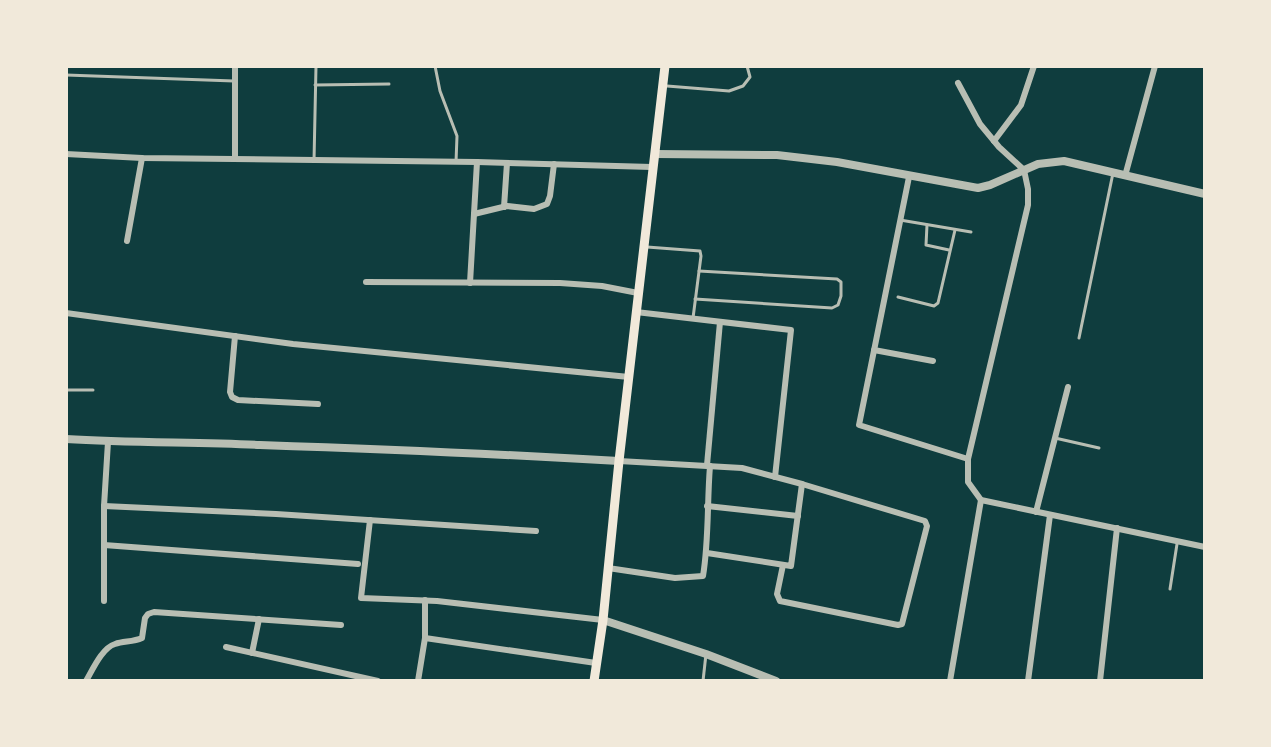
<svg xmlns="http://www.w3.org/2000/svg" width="1271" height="747" viewBox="0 0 1271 747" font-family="Karla,sans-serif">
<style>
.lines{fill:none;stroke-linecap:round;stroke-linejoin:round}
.service{stroke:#b8beb3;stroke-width:3}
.minor{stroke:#b8beb3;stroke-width:6}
.tertiary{stroke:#b8beb3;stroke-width:8}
.secondary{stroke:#f1e9da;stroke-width:9}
</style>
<rect width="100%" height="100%" fill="#0f3d3e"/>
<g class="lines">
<g class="service">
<path d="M 435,66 L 440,91 L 457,136 L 456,162"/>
<path d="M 66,75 L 234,81"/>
<path d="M 315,85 L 389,84"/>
<path d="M 667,86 L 729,91 L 743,86 L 750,77 L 747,66"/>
<path d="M 314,161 L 316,66"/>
<path d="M 900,220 L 971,232"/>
<path d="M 927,225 L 926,245 L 949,250"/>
<path d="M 647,247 L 700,251 L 701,256 L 693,318"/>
<path d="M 898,297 L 934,306 L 938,303 L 955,230"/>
<path d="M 695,299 L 832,308 L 838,305 L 841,296 L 841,282 L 837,279 L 699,271"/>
<path d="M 1079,338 L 1113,173"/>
<path d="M 66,390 L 93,390"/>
<path d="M 1055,438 L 1099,448"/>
<path d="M 1170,589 L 1177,544"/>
<path d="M 703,681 L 706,654"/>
</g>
<g class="minor">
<path d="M 958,83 L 980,124 L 999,147 L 1024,170 L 1028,189 L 1028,205 L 968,459 L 968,482 L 981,500 L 1205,547"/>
<path d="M 994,141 L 1021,105 L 1034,66"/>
<path d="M 66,154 L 142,158 L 477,162 L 652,167"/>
<path d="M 235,159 L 235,66"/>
<path d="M 1125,176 L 1155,66"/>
<path d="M 909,177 L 859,425 L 968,459"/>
<path d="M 504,207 L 507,163"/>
<path d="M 474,214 L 507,206 L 534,209 L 547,204 L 550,196 L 554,164"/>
<path d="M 127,241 L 142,158"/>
<path d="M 366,282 L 560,283 L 602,286 L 638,293"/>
<path d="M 470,283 L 477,162"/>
<path d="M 636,312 L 791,330 L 775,477"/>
<path d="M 66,313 L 293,344 L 629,377"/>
<path d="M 235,336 L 230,392 L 232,397 L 238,400 L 318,404"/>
<path d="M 874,350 L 933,361"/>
<path d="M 619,461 L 742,468 L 802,484 L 925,521 L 927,526 L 902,624 L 898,625 L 780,601 L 777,594 L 783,565"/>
<path d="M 707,465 L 720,322"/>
<path d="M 104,506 L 276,514 L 536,531"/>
<path d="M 707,506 L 798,516"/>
<path d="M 1036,512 L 1068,387"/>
<path d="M 370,520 L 361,598 L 437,601 L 603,620"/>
<path d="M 104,545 L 358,564"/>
<path d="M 707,553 L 791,566 L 802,484"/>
<path d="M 608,568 L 675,578 L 703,576 C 709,540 707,502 710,466"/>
<path d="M 104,601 L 104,506 L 108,442"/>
<path d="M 425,638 L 596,663"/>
<path d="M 226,647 L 378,681"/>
<path d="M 252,653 L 259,619"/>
<path d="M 86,681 C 93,669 102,648 115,644 C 124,641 133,642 142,638 L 145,618 L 148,614 L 154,612 L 341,625"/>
<path d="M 418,681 L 425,638 L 425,600"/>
<path d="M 950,681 L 981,500"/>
<path d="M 1028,681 L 1050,515"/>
<path d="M 1100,681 L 1117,528"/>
</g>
<g class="tertiary">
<path d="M 655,154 L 777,155 L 837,162 L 978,188 L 990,185 L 1038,164 L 1064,161 L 1205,194"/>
<path d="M 66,439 C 131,443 196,442 260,445 C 380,449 499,454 619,461"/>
<path d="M 603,620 L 706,654 L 776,681"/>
</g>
<path class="secondary" d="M 594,681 L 603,620 L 619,461 L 665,66"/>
</g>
<rect width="1271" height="747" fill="none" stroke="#f1e9da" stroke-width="136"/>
</svg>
